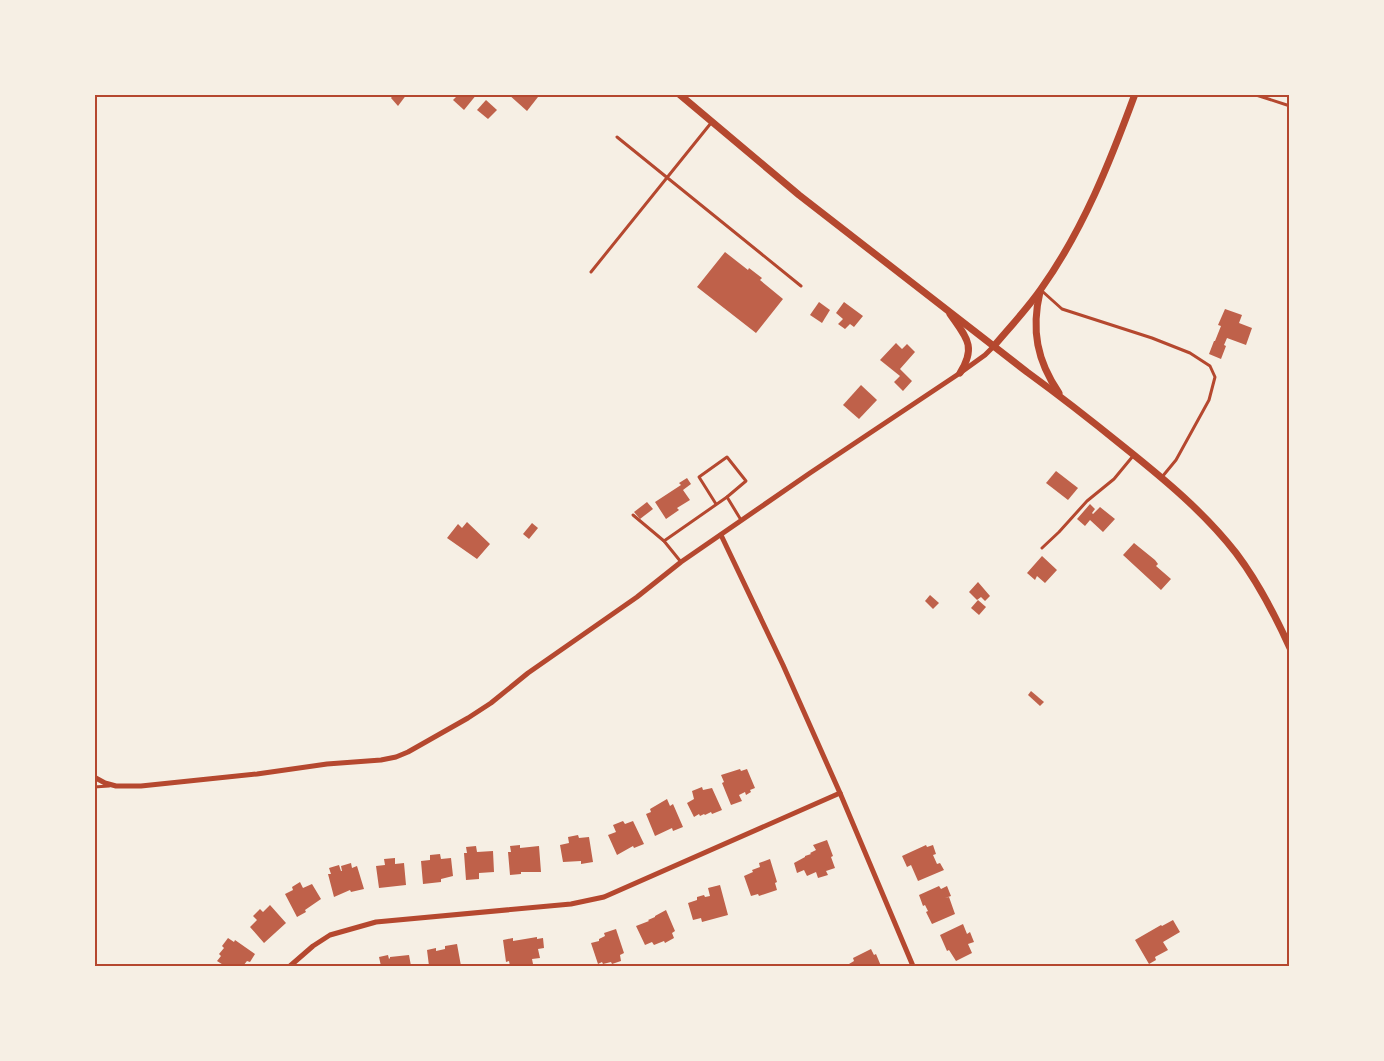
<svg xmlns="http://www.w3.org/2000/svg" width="1384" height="1061" viewBox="0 0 1384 1061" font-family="Montserrat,sans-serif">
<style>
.building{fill:#bf614a}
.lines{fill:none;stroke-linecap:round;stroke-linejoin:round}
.service{stroke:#b5482f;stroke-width:3}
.minor{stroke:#b5482f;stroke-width:5}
.tertiary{stroke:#b5482f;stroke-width:7}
.neatline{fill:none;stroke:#b5482f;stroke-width:2}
</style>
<rect width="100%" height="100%" fill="#f6efe4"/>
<g class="building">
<path d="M 394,94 L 407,94 L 398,106 L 391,98 Z"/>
<path d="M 459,94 L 477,94 L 464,110 L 453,100 Z"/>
<path d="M 508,94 L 536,94 L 538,97 L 527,111 Z"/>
<path d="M 486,100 L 497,110 L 488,119 L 477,110 Z"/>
<path d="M 725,252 L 748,270 L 749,268 L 762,278 L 760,280 L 783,299 L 756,333 L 697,287 Z"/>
<path d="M 819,302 L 830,310 L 822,323 L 810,315 Z"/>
<path d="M 844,302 L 863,316 L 854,327 L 850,324 L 845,329 L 838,324 L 843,319 L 836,313 Z"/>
<path d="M 1225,309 L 1242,315 L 1239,323 L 1252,328 L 1246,345 L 1227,338 L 1224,345 L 1226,346 L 1221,359 L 1209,354 L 1214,341 L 1215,341 L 1221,326 L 1218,325 Z"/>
<path d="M 896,343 L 902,349 L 907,344 L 915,352 L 900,369 L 912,381 L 903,391 L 894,382 L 900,376 L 880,360 Z"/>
<path d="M 861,385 L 877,400 L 859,419 L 843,405 Z"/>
<path d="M 1056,471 L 1078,488 L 1068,500 L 1046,483 Z"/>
<path d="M 687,478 L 691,484 L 683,490 L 690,500 L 677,508 L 679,510 L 666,519 L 655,502 L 681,485 L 679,483 Z"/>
<path d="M 647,502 L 653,509 L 640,519 L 634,512 Z"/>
<path d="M 1090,504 L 1095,509 L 1092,513 L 1093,514 L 1100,507 L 1115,519 L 1103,532 L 1090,520 L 1085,526 L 1077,519 Z"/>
<path d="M 467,522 L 490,544 L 477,559 L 447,538 L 458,524 L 462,528 Z"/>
<path d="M 532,523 L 538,528 L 529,539 L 523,534 Z"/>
<path d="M 1134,543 L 1155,560 L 1158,564 L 1156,566 L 1171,579 L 1161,590 L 1123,555 Z"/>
<path d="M 1042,556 L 1057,570 L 1045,583 L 1037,576 L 1035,580 L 1027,573 Z"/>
<path d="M 978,582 L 990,596 L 985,601 L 981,597 L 977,600 L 969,592 Z"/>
<path d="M 930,595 L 939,603 L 933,609 L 925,601 Z"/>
<path d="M 978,600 L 986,607 L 979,615 L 971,608 Z"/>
<path d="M 1031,691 L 1044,702 L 1040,706 L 1028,695 Z"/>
<path d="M 740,769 L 741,771 L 747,769 L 755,788 L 750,790 L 751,792 L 746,795 L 745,792 L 739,795 L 742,801 L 731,805 L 722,783 L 724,782 L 721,775 Z"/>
<path d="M 702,787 L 703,790 L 712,788 L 722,810 L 712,814 L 711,812 L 705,815 L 704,814 L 700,816 L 699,814 L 694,817 L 687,803 L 694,799 L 692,791 Z"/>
<path d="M 667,799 L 670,806 L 673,804 L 683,827 L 673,831 L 672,828 L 655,836 L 646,814 L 651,812 L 650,809 Z"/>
<path d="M 623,821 L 625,824 L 633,821 L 644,844 L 634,848 L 633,846 L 617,855 L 608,835 L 616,832 L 613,825 Z"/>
<path d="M 578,835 L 579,838 L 589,837 L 593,862 L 581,864 L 581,861 L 563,862 L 560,845 L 569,843 L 568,837 Z"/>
<path d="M 827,840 L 833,856 L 831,857 L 835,868 L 826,871 L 828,875 L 818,878 L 816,872 L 807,876 L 804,870 L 797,873 L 794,863 L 805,857 L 805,856 L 811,854 L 810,853 L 816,850 L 813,845 Z"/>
<path d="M 520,845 L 520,848 L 539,846 L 541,872 L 521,872 L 521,874 L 510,875 L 508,852 L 511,852 L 510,846 Z"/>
<path d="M 926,845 L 927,847 L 933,845 L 936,854 L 933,855 L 937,864 L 940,863 L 944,870 L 918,881 L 911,865 L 907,867 L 902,856 Z"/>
<path d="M 476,846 L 477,852 L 493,851 L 494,872 L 479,873 L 479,879 L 466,880 L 464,853 L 467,853 L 466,847 Z"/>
<path d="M 440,854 L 441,859 L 451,858 L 453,876 L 441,879 L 441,882 L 423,884 L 421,861 L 430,860 L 430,855 Z"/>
<path d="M 395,858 L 395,864 L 404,863 L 406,885 L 379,888 L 376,866 L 385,865 L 384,859 Z"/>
<path d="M 770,859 L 777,882 L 775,883 L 777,890 L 759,896 L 758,894 L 751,896 L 744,876 L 753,872 L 752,870 L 760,867 L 759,863 Z"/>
<path d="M 351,863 L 352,868 L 357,866 L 364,889 L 351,892 L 350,890 L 334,897 L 328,874 L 331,874 L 329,868 L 339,865 L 341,871 L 342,871 L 341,866 Z"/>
<path d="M 300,882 L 303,888 L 312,884 L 321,899 L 305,910 L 306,912 L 297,917 L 285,894 L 293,890 L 292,887 Z"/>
<path d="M 720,885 L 728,915 L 702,922 L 701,918 L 693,920 L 688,903 L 697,900 L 697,897 L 704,895 L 705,897 L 710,896 L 708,888 Z"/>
<path d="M 939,886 L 941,889 L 947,886 L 951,896 L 945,898 L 949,897 L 955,914 L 932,924 L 926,912 L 928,911 L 925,905 L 923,906 L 919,895 Z"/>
<path d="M 270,905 L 286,923 L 264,943 L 250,927 L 257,920 L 253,916 L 260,909 L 263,912 Z"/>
<path d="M 666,910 L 675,931 L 672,933 L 674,938 L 665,943 L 664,941 L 654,945 L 652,942 L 645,945 L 636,926 L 649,921 L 648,920 L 655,917 L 655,916 Z"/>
<path d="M 1173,920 L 1180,932 L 1163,942 L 1168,950 L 1155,957 L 1156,960 L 1149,964 L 1135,940 L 1161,925 L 1162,926 Z"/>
<path d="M 963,924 L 967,934 L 970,932 L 974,942 L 968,944 L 972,953 L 956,961 L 949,950 L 947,951 L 940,935 Z"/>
<path d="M 616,929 L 624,953 L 620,955 L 621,961 L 612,964 L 611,962 L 603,964 L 602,962 L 598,964 L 591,943 L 599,941 L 599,939 L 605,936 L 604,933 Z"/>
<path d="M 537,937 L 537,939 L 543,938 L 544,948 L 538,949 L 540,958 L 532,959 L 533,964 L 523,966 L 523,964 L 520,964 L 521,966 L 510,966 L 509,961 L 506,962 L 503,940 L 513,938 L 513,941 Z"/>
<path d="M 228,938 L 234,942 L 235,940 L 255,954 L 250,962 L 247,961 L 243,966 L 225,966 L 217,961 L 221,956 L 219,954 L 224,948 L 222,946 Z"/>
<path d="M 457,944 L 461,966 L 429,966 L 427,950 L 436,948 L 436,951 L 445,949 L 445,946 Z"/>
<path d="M 871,949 L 874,955 L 876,954 L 881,966 L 851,966 L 849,964 L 854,961 L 853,958 Z"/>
<path d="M 388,955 L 389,959 L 390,958 L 390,957 L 409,955 L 411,966 L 381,966 L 379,957 Z"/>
</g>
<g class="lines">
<g class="service">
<path d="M 1253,94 L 1290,106"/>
<path d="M 617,137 L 801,286"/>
<path d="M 591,272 L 711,123"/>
<path d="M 1042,291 L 1062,309 L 1152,338 L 1190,353 L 1210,366 L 1215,377 L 1209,400 L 1176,460 L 1162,477"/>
<path d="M 716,504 L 699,477 L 727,457 L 746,481 L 727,497"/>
<path d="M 633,515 L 664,541"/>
<path d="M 1042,548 L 1059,532 L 1087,501 L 1114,479 L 1133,456"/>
<path d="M 681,562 L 664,541 L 727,497 L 741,520"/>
<path d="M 94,787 L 109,786"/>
</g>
<g class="minor">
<path d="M 721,535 L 783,665 L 840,793 L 913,966"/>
<path d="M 94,777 L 105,783 L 116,786 L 141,786 L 257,774 L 327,764 L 381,760 L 396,757 L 408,752 L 468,718 L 491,703 L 528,673 L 637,597 L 681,562 L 810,473 L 960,373 L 985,355 L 994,346"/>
<path d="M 290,966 L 313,946 L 330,935 L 376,922 L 571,904 L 604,897 L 840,793"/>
</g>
<g class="tertiary">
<path d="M 679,94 L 799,195 L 1027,372 C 1060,396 1092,421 1124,447 C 1164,479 1204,512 1236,553 C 1258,582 1275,615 1290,648"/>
<path d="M 1040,292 C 1031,330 1037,361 1059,393"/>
<path d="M 950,314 C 966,337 977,346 960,373"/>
<path d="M 994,346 C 1010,327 1027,309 1041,289 C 1083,230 1110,162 1135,94"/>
</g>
</g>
<rect width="1384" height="1061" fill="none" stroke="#f6efe4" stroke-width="192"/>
<rect x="96" y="96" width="1192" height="869" class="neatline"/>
</svg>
